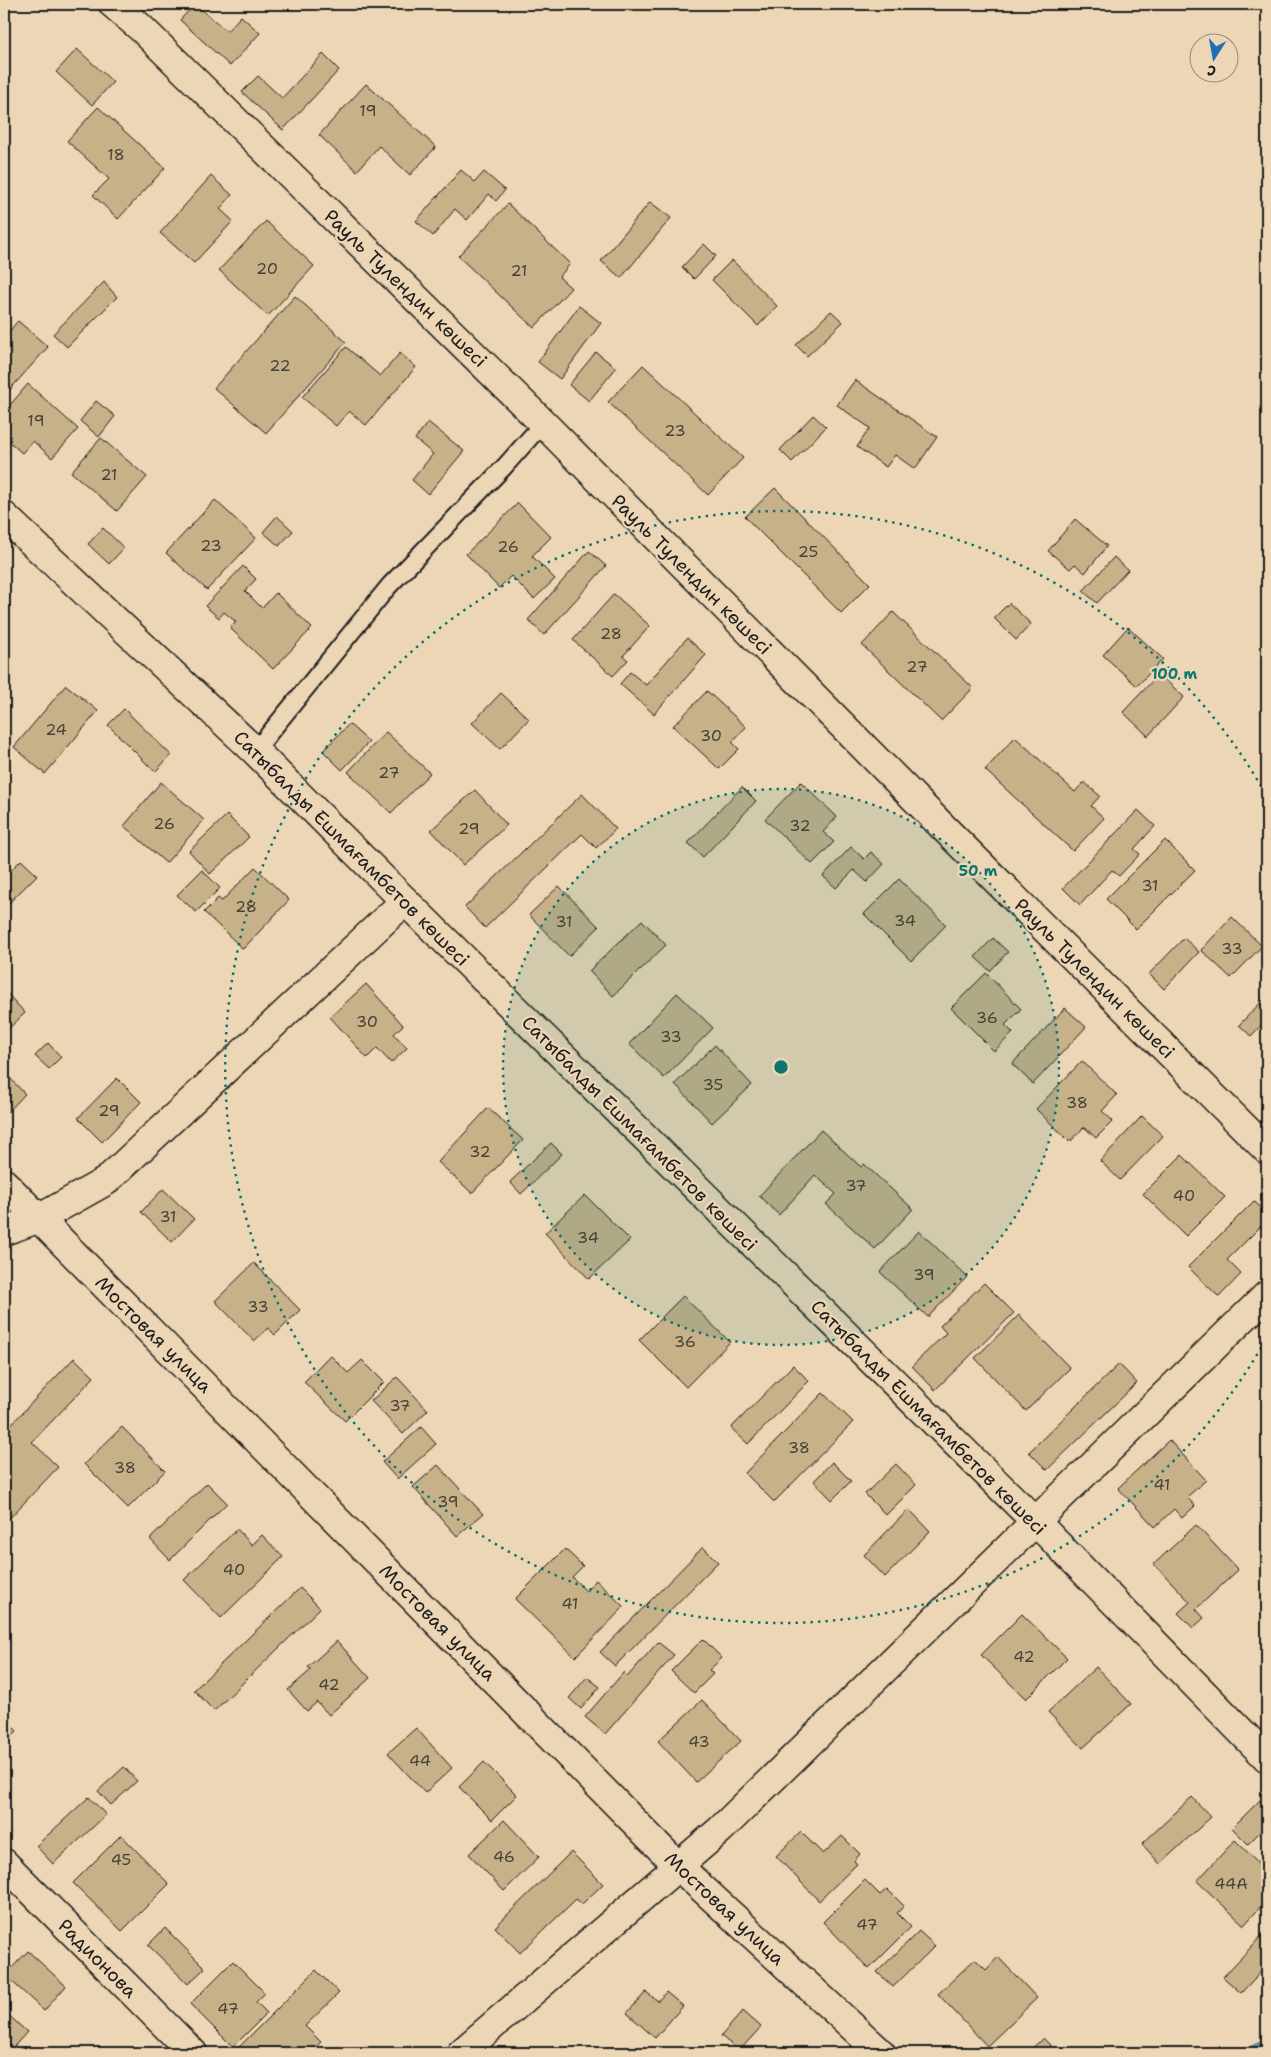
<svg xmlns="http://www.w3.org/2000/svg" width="1271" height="2057" viewBox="0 0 1271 2057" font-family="'Shantell Sans',sans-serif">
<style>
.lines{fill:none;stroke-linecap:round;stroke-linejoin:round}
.stream{stroke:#5c8c93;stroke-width:11}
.building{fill:#c7b189;stroke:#1c1c1c}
.lane-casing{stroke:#1c1c1c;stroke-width:20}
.street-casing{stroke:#1c1c1c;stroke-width:31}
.lane{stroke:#edd6b5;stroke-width:16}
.street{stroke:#edd6b5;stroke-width:28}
.ring{fill:none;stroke:#0f766e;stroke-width:2.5;stroke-dasharray:2.5 5}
.labels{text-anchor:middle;stroke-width:4.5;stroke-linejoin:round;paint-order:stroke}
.number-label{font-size:16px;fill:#474137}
.street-label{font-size:19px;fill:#1c1c1c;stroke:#edd6b5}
.centre{fill:#0f766e;stroke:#edd6b5;stroke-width:2.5}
.ring-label{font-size:15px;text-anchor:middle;font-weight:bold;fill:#0f766e;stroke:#edd6b5;stroke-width:4.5;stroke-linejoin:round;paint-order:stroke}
</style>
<rect width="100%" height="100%" fill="#edd6b5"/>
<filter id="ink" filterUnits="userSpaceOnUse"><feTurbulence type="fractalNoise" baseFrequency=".02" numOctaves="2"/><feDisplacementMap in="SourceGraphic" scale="10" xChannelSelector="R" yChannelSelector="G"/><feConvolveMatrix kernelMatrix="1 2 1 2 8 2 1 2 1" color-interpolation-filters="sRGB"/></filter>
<g filter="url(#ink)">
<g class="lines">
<path class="stream" d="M 1249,2053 L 1267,2044"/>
</g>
<g class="building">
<path d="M 195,4 L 227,31 L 241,16 L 260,33 L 230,66 L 180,20 Z"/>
<path d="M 77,49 L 113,82 L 92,105 L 56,72 Z"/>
<path d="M 323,54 L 339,70 L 283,130 L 242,92 L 258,76 L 282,98 Z"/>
<path d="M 366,84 L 436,147 L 410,175 L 379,146 L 357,171 L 319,135 Z"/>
<path d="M 98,107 L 165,168 L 118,219 L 93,195 L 109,179 L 67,141 Z"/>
<path d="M 461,170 L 475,182 L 484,172 L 505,190 L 496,201 L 489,194 L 467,220 L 455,209 L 433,236 L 416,221 Z"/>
<path d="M 211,176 L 232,195 L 220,209 L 233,221 L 194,263 L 160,233 Z"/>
<path d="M 650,202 L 671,218 L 621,278 L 601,261 Z"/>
<path d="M 508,204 L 570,264 L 559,277 L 571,288 L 534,328 L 458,256 Z"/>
<path d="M 266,221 L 314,266 L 268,316 L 219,270 Z"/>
<path d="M 704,244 L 716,256 L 694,279 L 682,267 Z"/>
<path d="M 732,260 L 777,306 L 758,326 L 712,280 Z"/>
<path d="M 104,282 L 117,297 L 67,347 L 53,334 Z"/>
<path d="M 295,296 L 346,342 L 266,433 L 214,388 Z"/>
<path d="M 579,306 L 601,323 L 560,379 L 538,362 Z"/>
<path d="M 831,311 L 843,322 L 807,356 L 796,345 Z"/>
<path d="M 18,321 L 48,347 L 4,396 L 4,337 Z"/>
<path d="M 346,347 L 380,376 L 400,353 L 416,367 L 366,425 L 349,411 L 336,426 L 302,397 Z"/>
<path d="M 596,352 L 616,368 L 589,401 L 569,385 Z"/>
<path d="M 643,365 L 743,458 L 708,495 L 608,402 Z"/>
<path d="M 855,380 L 937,437 L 915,469 L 895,455 L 886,467 L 857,447 L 870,428 L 837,405 Z"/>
<path d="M 28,384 L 78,429 L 52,458 L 33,441 L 22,453 L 4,437 L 4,412 Z"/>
<path d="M 96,401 L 115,416 L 99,437 L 80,421 Z"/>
<path d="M 813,415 L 826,427 L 792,462 L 780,450 Z"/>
<path d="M 428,422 L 464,451 L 428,494 L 412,480 L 433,454 L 415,439 Z"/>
<path d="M 101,438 L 147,477 L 117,511 L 71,472 Z"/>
<path d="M 775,488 L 870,584 L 841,613 L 745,517 Z"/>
<path d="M 215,500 L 256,538 L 207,590 L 166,553 Z"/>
<path d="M 518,503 L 551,537 L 532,556 L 555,579 L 534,599 L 511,576 L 499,588 L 466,554 Z"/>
<path d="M 277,516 L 293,531 L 279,546 L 263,532 Z"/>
<path d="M 1075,519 L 1107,546 L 1085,573 L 1075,564 L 1070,569 L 1048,551 Z"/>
<path d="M 103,528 L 124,548 L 109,564 L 88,544 Z"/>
<path d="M 589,551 L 606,566 L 544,635 L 528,620 Z"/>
<path d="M 1114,557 L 1128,570 L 1097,603 L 1083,591 Z"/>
<path d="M 243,566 L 256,579 L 245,591 L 262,608 L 276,593 L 312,628 L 273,669 L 230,628 L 236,622 L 224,612 L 219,618 L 205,606 Z"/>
<path d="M 614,594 L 650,626 L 623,656 L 628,660 L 613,676 L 573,640 Z"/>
<path d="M 1009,603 L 1031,624 L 1016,640 L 994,618 Z"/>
<path d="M 893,612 L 973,688 L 941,721 L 862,645 Z"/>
<path d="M 1128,627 L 1163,659 L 1137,686 L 1103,655 Z"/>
<path d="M 687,638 L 706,655 L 654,714 L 620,684 L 630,672 L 646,685 Z"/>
<path d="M 1159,674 L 1184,697 L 1148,736 L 1123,712 Z"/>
<path d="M 66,685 L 98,711 L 45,774 L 14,747 Z"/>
<path d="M 707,691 L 746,727 L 732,742 L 739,749 L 719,769 L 673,726 Z"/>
<path d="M 501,693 L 529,719 L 500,749 L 472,723 Z"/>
<path d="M 124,709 L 171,755 L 155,772 L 108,725 Z"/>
<path d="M 349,724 L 369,742 L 342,770 L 323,751 Z"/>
<path d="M 386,732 L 430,773 L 391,813 L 348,772 Z"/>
<path d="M 1015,737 L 1075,792 L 1084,782 L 1100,796 L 1091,806 L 1104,818 L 1073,851 L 985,770 Z"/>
<path d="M 161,782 L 204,820 L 166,863 L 124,826 Z"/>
<path d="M 801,782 L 837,817 L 823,832 L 834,842 L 812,864 L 765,819 Z"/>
<path d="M 742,787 L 756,801 L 703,857 L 688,843 Z"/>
<path d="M 475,790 L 507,825 L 463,865 L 431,830 Z"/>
<path d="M 582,794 L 616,829 L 596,848 L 582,834 L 485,928 L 465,907 Z"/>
<path d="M 1138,810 L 1155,826 L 1134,849 L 1140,854 L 1119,876 L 1112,870 L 1080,905 L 1063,888 Z"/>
<path d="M 227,815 L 249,837 L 210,874 L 189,851 Z"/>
<path d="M 1165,840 L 1195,870 L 1136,929 L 1106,899 Z"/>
<path d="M 851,847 L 864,859 L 871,852 L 884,864 L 867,882 L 854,870 L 836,888 L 823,876 Z"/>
<path d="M 21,860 L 37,875 L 4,908 L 4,877 Z"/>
<path d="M 255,867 L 289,900 L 243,949 L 204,912 L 218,898 L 222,901 Z"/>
<path d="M 202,870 L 220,888 L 196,912 L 177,895 Z"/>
<path d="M 899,879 L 946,925 L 911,961 L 864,914 Z"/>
<path d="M 559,886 L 599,927 L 569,956 L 529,915 Z"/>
<path d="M 1232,917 L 1262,946 L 1231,978 L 1201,950 Z"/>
<path d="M 642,920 L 666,945 L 613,996 L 589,971 Z"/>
<path d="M 993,938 L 1008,952 L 990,971 L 975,957 Z"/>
<path d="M 1184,938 L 1199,952 L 1164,989 L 1149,974 Z"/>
<path d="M 986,973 L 1021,1009 L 1005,1025 L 1013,1033 L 994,1051 L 951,1008 Z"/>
<path d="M 366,984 L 403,1025 L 394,1034 L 407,1048 L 391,1063 L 377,1048 L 367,1058 L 330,1017 Z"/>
<path d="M 4,990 L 25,1013 L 4,1033 Z"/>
<path d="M 677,993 L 713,1028 L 664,1078 L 629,1044 Z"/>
<path d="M 1267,996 L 1267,1019 L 1251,1036 L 1239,1025 Z"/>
<path d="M 1065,1008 L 1086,1027 L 1033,1084 L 1012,1064 Z"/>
<path d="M 48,1043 L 61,1057 L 49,1069 L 35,1056 Z"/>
<path d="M 715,1045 L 752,1085 L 712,1123 L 675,1084 Z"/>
<path d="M 1082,1061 L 1117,1095 L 1102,1111 L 1113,1121 L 1096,1138 L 1084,1127 L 1070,1142 L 1036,1109 Z"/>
<path d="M 8,1076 L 25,1094 L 8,1112 L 4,1108 L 4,1080 Z"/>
<path d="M 117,1078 L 141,1102 L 102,1142 L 78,1118 Z"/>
<path d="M 488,1108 L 523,1140 L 472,1193 L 438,1162 Z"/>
<path d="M 1142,1116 L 1163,1136 L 1120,1180 L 1100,1161 Z"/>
<path d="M 821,1130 L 861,1167 L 864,1164 L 913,1209 L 875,1249 L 826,1204 L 836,1194 L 815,1175 L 779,1215 L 759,1196 Z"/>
<path d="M 551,1143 L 562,1154 L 521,1194 L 510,1182 Z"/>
<path d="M 1182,1155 L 1225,1197 L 1186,1236 L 1143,1194 Z"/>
<path d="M 163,1189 L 194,1219 L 172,1242 L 141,1212 Z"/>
<path d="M 585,1195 L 630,1240 L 589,1279 L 545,1233 Z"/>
<path d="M 1254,1201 L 1267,1214 L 1267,1220 L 1227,1260 L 1241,1274 L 1219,1297 L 1188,1267 Z"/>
<path d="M 919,1231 L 967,1277 L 928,1317 L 880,1272 Z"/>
<path d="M 254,1263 L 300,1310 L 275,1335 L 268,1328 L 254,1341 L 215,1301 Z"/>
<path d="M 984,1283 L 1014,1313 L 935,1390 L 912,1366 L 946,1333 L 940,1326 Z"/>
<path d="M 683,1296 L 730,1342 L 686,1387 L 639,1340 Z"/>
<path d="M 1019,1315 L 1070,1368 L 1026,1411 L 975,1358 Z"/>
<path d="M 330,1355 L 348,1373 L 362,1360 L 384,1382 L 345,1421 L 304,1382 Z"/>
<path d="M 74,1358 L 94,1377 L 32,1442 L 58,1467 L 5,1523 L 4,1432 Z"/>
<path d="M 1119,1364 L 1137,1383 L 1047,1470 L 1029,1452 Z"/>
<path d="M 793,1365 L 809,1381 L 748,1444 L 731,1428 Z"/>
<path d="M 397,1377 L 428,1410 L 403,1434 L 371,1401 Z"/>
<path d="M 823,1393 L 853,1422 L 774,1502 L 745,1473 Z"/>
<path d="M 122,1427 L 165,1471 L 128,1508 L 84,1464 Z"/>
<path d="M 421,1427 L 436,1444 L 397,1479 L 382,1462 Z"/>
<path d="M 1169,1440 L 1206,1480 L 1187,1497 L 1195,1506 L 1182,1518 L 1174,1509 L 1155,1527 L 1118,1488 Z"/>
<path d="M 832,1462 L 851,1481 L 832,1500 L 814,1481 Z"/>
<path d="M 896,1464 L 916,1485 L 886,1515 L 865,1494 Z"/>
<path d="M 438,1465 L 483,1514 L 457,1536 L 413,1487 Z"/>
<path d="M 207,1483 L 227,1503 L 170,1560 L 150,1539 Z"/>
<path d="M 909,1509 L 930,1531 L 885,1577 L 864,1555 Z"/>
<path d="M 1196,1525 L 1238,1570 L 1196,1609 L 1204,1618 L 1193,1628 L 1178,1613 L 1190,1602 L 1154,1564 Z"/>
<path d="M 237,1529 L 252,1545 L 262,1535 L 283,1557 L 221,1618 L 184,1580 Z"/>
<path d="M 703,1547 L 718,1562 L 615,1666 L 600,1652 Z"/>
<path d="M 565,1549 L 583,1566 L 572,1577 L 586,1591 L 596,1580 L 624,1607 L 575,1657 L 515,1599 Z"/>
<path d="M 300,1588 L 320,1608 L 214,1711 L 194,1690 Z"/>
<path d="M 1022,1614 L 1067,1658 L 1026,1699 L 981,1655 Z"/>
<path d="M 703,1639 L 722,1658 L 709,1670 L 713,1674 L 694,1693 L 671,1671 Z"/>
<path d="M 337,1641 L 370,1678 L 329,1715 L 317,1702 L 307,1711 L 288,1690 L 311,1670 L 308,1667 Z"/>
<path d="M 658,1642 L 674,1655 L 605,1734 L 585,1717 L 624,1672 L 628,1676 Z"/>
<path d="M 1096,1667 L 1131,1704 L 1083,1748 L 1048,1712 Z"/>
<path d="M 587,1677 L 600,1687 L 581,1709 L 569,1698 Z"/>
<path d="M 702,1700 L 741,1741 L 696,1782 L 658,1741 Z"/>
<path d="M 4,1718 L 17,1731 L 4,1744 Z"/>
<path d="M 416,1728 L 452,1768 L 425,1793 L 388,1753 Z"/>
<path d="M 484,1762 L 517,1795 L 492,1820 L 459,1787 Z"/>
<path d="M 124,1767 L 137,1781 L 111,1805 L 98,1791 Z"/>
<path d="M 89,1797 L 106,1815 L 53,1864 L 36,1846 Z"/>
<path d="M 1192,1797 L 1211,1817 L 1160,1864 L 1142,1844 Z"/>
<path d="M 1260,1800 L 1267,1808 L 1267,1825 L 1248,1844 L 1232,1828 Z"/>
<path d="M 504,1820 L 539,1857 L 504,1891 L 469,1854 Z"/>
<path d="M 801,1832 L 823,1854 L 842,1836 L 860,1854 L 854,1861 L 857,1864 L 819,1901 L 776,1856 Z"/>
<path d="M 121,1835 L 169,1884 L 122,1931 L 73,1883 Z"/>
<path d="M 1235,1840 L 1267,1871 L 1267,1878 L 1261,1885 L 1267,1890 L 1267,1900 L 1244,1925 L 1197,1881 Z"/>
<path d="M 571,1852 L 603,1884 L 582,1904 L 576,1899 L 520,1953 L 495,1927 Z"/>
<path d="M 865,1880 L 880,1895 L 887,1889 L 904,1906 L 897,1913 L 911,1927 L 869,1969 L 823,1922 Z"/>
<path d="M 165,1928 L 205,1968 L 188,1984 L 148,1945 Z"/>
<path d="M 1267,1930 L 1267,1965 L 1241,1993 L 1223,1977 Z"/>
<path d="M 919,1931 L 935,1946 L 893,1987 L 877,1972 Z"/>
<path d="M 28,1951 L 66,1986 L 44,2011 L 5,1975 Z"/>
<path d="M 998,1957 L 1037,1998 L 987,2046 L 938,1994 L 975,1959 L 986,1970 Z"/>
<path d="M 233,1961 L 265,1993 L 256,2002 L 267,2013 L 233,2047 L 190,2004 Z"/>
<path d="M 316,1970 L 339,1993 L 305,2026 L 321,2042 L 309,2053 L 246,2053 L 239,2047 Z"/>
<path d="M 646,1992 L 658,2001 L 666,1992 L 683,2006 L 655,2038 L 627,2013 Z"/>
<path d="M 4,2011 L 27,2032 L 8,2053 L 4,2053 Z"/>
<path d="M 743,2011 L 761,2027 L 739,2051 L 721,2036 Z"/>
<path d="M 1043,2038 L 1058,2053 L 1027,2053 Z"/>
</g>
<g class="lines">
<defs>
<path id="lane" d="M 255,751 L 389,586 L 505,466 L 543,423"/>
<g id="street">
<path d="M 113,4 L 141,28 L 543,423 L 945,829 L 1267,1150"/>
<path d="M 4,516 L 255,751 L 405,901 L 1035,1521 L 1267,1758"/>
<path d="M 4,1183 L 678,1866 L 881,2053"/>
<path d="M 4,1231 L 40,1218 L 106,1181 L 405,901"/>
<path d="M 4,1863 L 193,2053"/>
<path d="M 461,2053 L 720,1830 L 1267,1295"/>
</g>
</defs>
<use href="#lane" class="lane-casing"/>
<use href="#street" class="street-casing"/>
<use href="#lane" class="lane"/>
<use href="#street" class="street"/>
</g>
</g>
<circle cx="781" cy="1067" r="278" fill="#0f766e" fill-opacity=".12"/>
<g class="ring">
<circle cx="781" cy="1067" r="278"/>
<path d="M1265 1341A556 556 0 1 1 1265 793"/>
</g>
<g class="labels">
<g class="number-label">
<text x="368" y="116">19</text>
<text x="116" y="160">18</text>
<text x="267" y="274">20</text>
<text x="519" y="276">21</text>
<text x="280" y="371">22</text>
<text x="36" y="426">19</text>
<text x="675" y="436">23</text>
<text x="109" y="480">21</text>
<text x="211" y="551">23</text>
<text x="508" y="552">26</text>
<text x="808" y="557">25</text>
<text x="611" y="639">28</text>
<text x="917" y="672">27</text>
<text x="56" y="735">24</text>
<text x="711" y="741">30</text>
<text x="389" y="778">27</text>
<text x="164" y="829">26</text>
<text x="800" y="831">32</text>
<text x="469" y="834">29</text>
<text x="1150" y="891">31</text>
<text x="246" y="912">28</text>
<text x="905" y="926">34</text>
<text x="564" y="927">31</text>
<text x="1232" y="954">33</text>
<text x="987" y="1023">36</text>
<text x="367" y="1027">30</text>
<text x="671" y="1042">33</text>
<text x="713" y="1090">35</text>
<text x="1077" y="1108">38</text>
<text x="109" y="1116">29</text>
<text x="480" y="1157">32</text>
<text x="856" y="1191">37</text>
<text x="1184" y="1201">40</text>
<text x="168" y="1222">31</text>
<text x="588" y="1243">34</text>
<text x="924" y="1280">39</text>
<text x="258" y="1312">33</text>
<text x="685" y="1347">36</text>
<text x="400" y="1411">37</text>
<text x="799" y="1453">38</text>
<text x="125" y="1473">38</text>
<text x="1162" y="1490">41</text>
<text x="448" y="1507">39</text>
<text x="234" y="1575">40</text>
<text x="570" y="1609">41</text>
<text x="1024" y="1662">42</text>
<text x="329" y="1690">42</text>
<text x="699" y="1747">43</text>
<text x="420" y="1766">44</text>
<text x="504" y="1862">46</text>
<text x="121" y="1865">45</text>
<text x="1231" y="1889">44А</text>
<text x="867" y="1930">47</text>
<text x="228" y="2014">47</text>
</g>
<g class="street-label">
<text transform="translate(406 288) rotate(44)" y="7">Рауль Тулендин көшесі</text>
<text transform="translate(692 574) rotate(45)" y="7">Рауль Тулендин көшесі</text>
<text transform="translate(352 848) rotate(45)" y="7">Сатыбалды Ешмағамбетов көшесі</text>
<text transform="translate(1095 978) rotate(45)" y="7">Рауль Тулендин көшесі</text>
<text transform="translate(640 1133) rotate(45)" y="7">Сатыбалды Ешмағамбетов көшесі</text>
<text transform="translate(154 1334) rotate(45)" y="7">Мостовая улица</text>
<text transform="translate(929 1417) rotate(45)" y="7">Сатыбалды Ешмағамбетов көшесі</text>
<text transform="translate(438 1622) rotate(45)" y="7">Мостовая улица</text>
<text transform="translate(725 1908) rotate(43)" y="7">Мостовая улица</text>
<text transform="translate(98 1958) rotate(45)" y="7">Радионова</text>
</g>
</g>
<circle cx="781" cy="1067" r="8" class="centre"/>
<g class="ring-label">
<text x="1174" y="679">100 m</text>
<text x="978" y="876">50 m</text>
</g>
<rect width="1271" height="2057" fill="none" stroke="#edd6b5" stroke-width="20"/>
<rect x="10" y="10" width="1251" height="2037" fill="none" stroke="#1c1c1c" stroke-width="2" filter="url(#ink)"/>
<g transform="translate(1214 58) rotate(191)"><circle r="24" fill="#edd6b5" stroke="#998c78"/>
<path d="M0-4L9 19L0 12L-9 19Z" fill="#1f6fb2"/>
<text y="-8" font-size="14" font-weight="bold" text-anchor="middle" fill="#1c1c1c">С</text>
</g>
</svg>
